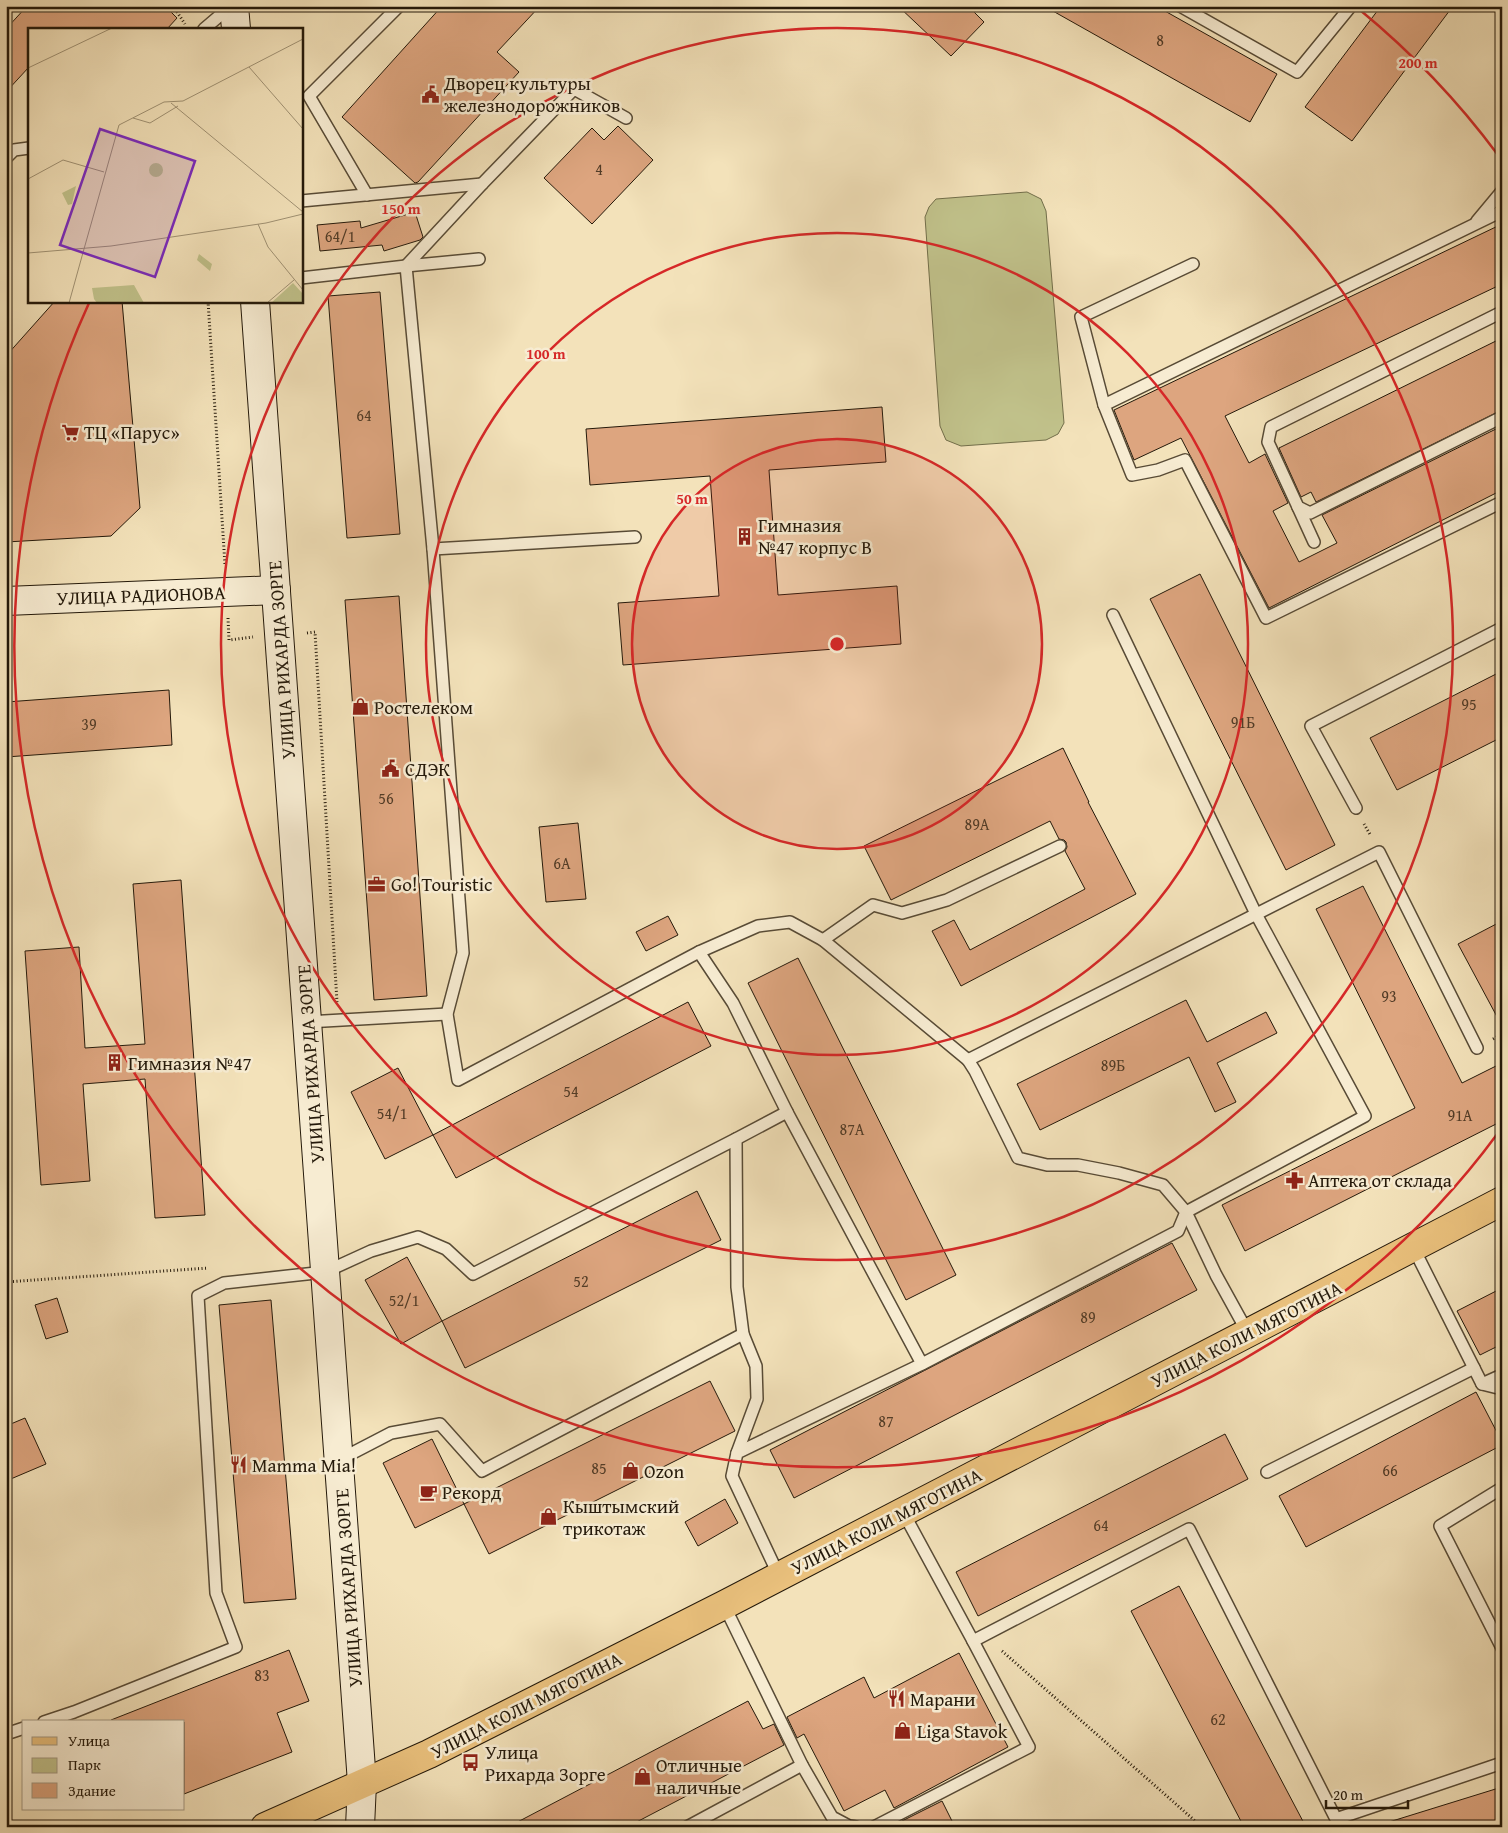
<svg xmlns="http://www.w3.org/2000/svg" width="1508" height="1833" viewBox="0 0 1508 1833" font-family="'Gentium Book Plus',serif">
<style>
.green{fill:#c1c28b;stroke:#726e4a}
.building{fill:#dda57f;stroke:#24190a}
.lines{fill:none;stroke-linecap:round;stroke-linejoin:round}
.lane-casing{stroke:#584b36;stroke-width:14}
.secondary-casing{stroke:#24190a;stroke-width:30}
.primary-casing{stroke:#24190a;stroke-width:30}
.path{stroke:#24190a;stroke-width:3;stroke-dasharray:1 2.5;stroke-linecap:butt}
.lane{stroke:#f7ecd2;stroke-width:11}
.secondary{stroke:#f7ecd2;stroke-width:28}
.primary{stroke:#eac17d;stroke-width:28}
.ring{fill:none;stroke:#d62828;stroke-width:2.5}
.labels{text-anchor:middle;stroke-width:5;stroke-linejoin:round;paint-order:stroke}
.number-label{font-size:16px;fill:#523c27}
.poi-label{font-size:19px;fill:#24190a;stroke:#f7ecd2;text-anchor:start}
.street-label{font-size:19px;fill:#24190a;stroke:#f7ecd2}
.inset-road{fill:none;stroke:#a09274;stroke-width:1}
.view{fill:#7b2cbf;fill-opacity:0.15;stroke:#7b2cbf;stroke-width:2.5}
.inset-edge{fill:none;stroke:#24190a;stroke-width:2.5}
.centre{fill:#d62828;stroke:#f7ecd2;stroke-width:2.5}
.ring-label{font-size:15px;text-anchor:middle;font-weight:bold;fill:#d62828;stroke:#f7ecd2;stroke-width:5;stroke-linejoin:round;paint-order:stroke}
</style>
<rect width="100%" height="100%" fill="#f3e2ba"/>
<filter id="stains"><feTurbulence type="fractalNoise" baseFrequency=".004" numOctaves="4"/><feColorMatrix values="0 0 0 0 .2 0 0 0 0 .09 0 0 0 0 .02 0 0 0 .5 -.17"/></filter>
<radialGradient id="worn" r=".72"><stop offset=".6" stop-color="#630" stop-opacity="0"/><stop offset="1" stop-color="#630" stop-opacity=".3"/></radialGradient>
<path class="green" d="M 1027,192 L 1041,199 L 1046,211 L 1064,423 L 1058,434 L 1046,440 L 961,446 L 946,440 L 940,426 L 925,217 L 929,207 L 936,199 Z"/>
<g class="building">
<path d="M 27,6 L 165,6 L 177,18 L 167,29 L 29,29 L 29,67 L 6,92 L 6,29 Z"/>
<path d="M 442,6 L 540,6 L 497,52 L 519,72 L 418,182 L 415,183 L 342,117 Z"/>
<path d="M 898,6 L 968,6 L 984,22 L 951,56 Z"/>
<path d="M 1044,6 L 1156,6 L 1277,74 L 1250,122 Z"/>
<path d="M 1381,6 L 1453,6 L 1352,141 L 1305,107 Z"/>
<path d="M 618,126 L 653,160 L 592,224 L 544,178 L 592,128 L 604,140 Z"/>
<path d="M 415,212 L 423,237 L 420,240 L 384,251 L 382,245 L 320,251 L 317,225 L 360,221 L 361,228 Z"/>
<path d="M 1502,224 L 1502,284 L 1225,416 L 1249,463 L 1265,454 L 1288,503 L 1273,511 L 1299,562 L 1337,543 L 1322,515 L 1502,426 L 1502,490 L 1269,608 L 1181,438 L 1134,460 L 1114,410 Z"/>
<path d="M 380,292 L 400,534 L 347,538 L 328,296 Z"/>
<path d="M 55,301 L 122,301 L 140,508 L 111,536 L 6,542 L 6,356 Z"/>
<path d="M 1502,338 L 1502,410 L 1316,502 L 1311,492 L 1301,497 L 1279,448 Z"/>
<path d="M 882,407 L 886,462 L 769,470 L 778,595 L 897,586 L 901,644 L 623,665 L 618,603 L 719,596 L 710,476 L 590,485 L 586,429 Z"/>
<path d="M 1200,574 L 1335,845 L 1286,870 L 1150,599 Z"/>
<path d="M 399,596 L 427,996 L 374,1000 L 345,600 Z"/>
<path d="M 1502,671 L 1502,737 L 1397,790 L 1370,738 Z"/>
<path d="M 169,690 L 172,745 L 6,757 L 6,702 Z"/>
<path d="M 1063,748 L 1089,802 L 1088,802 L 1136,894 L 961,986 L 932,931 L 954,920 L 970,950 L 1085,889 L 1065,851 L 1067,847 L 1066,842 L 1064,840 L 1059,839 L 1050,821 L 891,900 L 864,846 Z"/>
<path d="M 578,823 L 586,899 L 546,902 L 539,827 Z"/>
<path d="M 181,880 L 205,1215 L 155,1218 L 145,1079 L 83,1084 L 90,1181 L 41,1185 L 25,951 L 79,947 L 85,1048 L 145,1044 L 133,884 Z"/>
<path d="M 1363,886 L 1462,1083 L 1502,1063 L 1502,1121 L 1245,1251 L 1222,1205 L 1415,1108 L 1316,909 Z"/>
<path d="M 668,916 L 678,935 L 646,951 L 636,932 Z"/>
<path d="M 1502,921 L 1502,1026 L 1458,944 Z"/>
<path d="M 798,958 L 956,1275 L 906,1300 L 748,983 Z"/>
<path d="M 1186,1000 L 1207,1042 L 1266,1012 L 1277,1033 L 1217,1063 L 1236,1102 L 1215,1112 L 1189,1057 L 1040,1130 L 1017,1084 Z"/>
<path d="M 688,1002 L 711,1046 L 456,1178 L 433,1135 Z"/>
<path d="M 398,1068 L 433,1135 L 385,1159 L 351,1092 Z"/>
<path d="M 697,1191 L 721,1240 L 465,1368 L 442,1321 Z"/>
<path d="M 1172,1243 L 1197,1290 L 794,1498 L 770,1450 Z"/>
<path d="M 407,1257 L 442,1321 L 401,1344 L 365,1280 Z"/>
<path d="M 1502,1288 L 1502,1344 L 1480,1355 L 1457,1311 Z"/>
<path d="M 57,1298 L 68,1332 L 46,1339 L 35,1305 Z"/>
<path d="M 271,1300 L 296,1599 L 244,1603 L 219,1305 Z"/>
<path d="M 710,1381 L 735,1431 L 489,1554 L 464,1504 Z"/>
<path d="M 1476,1392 L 1502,1442 L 1502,1445 L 1306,1547 L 1279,1496 Z"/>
<path d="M 25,1418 L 46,1464 L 6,1481 L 6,1426 Z"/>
<path d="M 1225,1434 L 1248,1479 L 978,1616 L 956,1572 Z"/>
<path d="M 432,1439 L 464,1504 L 415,1528 L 383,1463 Z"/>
<path d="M 725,1499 L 738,1523 L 698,1546 L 685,1522 Z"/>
<path d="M 1179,1586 L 1306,1827 L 1244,1827 L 1131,1611 Z"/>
<path d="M 289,1650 L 309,1701 L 277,1713 L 292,1752 L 184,1794 L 184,1722 L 111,1722 L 111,1720 Z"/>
<path d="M 959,1653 L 1008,1747 L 894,1808 L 885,1790 L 844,1811 L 804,1734 L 797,1738 L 787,1717 L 864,1677 L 874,1698 Z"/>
<path d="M 748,1701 L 763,1729 L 774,1724 L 784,1745 L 627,1827 L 508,1827 Z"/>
<path d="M 1502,1787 L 1502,1827 L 1390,1827 L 1389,1822 Z"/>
<path d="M 942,1801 L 955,1827 L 904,1827 L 902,1821 Z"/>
</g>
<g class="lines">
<defs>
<g id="lane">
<path d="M 1180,6 L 1297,72 L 1351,6"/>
<path d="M 204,29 L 231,6"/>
<path d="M 6,158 L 14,150 L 29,148"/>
<path d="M 367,195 L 309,96 L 399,6"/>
<path d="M 301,201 L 482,184"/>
<path d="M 1502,211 L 1104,405 L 1132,475 L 1158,470 L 1185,460 L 1266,618 L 1502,502"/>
<path d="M 1477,221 L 1502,191"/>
<path d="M 406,266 L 482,184 L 574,89 L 626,118"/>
<path d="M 406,266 L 479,259"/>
<path d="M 301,278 L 406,266 L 433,549 L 463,953 L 447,1014 L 458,1080 L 699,952 L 758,926 L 790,922 L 823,940 L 968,1060"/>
<path d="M 1502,312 L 1271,427 L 1268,442 L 1298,507 L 1310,513 L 1502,417"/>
<path d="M 1104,405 L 1081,317 L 1193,264"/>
<path d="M 1298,507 L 1314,542"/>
<path d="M 433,549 L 635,537"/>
<path d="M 1356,808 L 1311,726 L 1502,628"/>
<path d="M 823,940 L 873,905 L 902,913 L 947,900 L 1060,846"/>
<path d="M 699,952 L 733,1003 L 787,1112 L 922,1364"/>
<path d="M 307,1022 L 447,1014"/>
<path d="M 736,1139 L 737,1287 L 743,1334 L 756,1366 L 757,1399 L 737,1453"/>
<path d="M 1413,1247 L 1482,1384 L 1502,1389"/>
<path d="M 1248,1333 L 1216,1275 L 1186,1212 L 1163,1185 L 1119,1173 L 1078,1165 L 1047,1165 L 1018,1158 L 975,1071 L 968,1060 L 1379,852 L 1477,1048"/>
<path d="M 1482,1384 L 1502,1375"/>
<path d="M 339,1460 L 391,1433 L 440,1424 L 482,1471 L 743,1334"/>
<path d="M 1267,1472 L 1474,1368"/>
<path d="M 1502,1488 L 1440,1526 L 1502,1648"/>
<path d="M 903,1512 L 973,1641 L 1189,1529 L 1336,1819 L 1502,1763"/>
<path d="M 779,1576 L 732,1476 L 737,1453 L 922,1364 L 1178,1231 L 1186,1212 L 1365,1116 L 1256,914 L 1113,615"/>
<path d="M 724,1605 L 802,1765 L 832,1817 L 849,1826 L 856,1827"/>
<path d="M 44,1722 L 74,1712 L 236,1647 L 216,1593 L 198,1296 L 224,1283 L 325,1272 L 371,1251 L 418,1237 L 446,1249 L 473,1274 L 736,1139 L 787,1112"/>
<path d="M 6,1734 L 24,1728"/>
<path d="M 687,1827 L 802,1765"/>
<path d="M 874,1827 L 1029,1747 L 973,1641"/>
</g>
<g id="secondary">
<path d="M 234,6 L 236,29"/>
<path d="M 255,301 L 362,1783 L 360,1827"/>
<path d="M 6,601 L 276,590"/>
</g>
<path id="primary" d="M 265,1827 L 429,1754 L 724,1605 L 1502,1201"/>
</defs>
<use href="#lane" class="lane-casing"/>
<use href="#secondary" class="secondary-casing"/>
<use href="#primary" class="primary-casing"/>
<g class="path">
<path d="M 173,6 L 185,24"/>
<path d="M 208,301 L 225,565"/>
<path d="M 228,618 L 229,640 L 253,637"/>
<path d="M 307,633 L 315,632 L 337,1002"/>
<path d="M 1364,824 L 1371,836"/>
<path d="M 1493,1039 L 1502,1034"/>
<path d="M 6,1282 L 208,1268"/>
<path d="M 1002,1651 L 1202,1827"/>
</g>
<use href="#lane" class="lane"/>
<use href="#secondary" class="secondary"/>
<use href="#primary" class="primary"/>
</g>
<circle cx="837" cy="644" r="205" fill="#d62828" fill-opacity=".12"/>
<g class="ring">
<circle cx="837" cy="644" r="205"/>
<circle cx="837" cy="644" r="411"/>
<circle cx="837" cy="644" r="616"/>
<path d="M1498 1133A822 822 0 0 1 89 303M1360 10A822 822 0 0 1 1498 155"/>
</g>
<defs>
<symbol id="civic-bare" viewBox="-9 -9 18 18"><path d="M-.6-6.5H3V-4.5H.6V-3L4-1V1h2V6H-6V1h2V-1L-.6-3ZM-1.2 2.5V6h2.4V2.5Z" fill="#8f2418" stroke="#f7ecd2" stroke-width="2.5" paint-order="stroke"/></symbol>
<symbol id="supermarket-bare" viewBox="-9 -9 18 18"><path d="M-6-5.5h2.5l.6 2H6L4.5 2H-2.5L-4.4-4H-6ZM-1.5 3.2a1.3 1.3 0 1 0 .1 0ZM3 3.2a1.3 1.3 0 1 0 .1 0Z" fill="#8f2418" stroke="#f7ecd2" stroke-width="2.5" paint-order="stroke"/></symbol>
<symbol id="building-bare" viewBox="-9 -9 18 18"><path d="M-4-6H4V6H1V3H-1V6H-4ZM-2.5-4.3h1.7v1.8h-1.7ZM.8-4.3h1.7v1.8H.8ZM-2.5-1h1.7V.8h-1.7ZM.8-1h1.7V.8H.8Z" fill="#8f2418" stroke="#f7ecd2" stroke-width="2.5" paint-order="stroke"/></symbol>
<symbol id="shop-bare" viewBox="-9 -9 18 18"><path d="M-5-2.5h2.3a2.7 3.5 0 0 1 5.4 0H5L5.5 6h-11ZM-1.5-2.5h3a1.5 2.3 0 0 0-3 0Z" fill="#8f2418" stroke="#f7ecd2" stroke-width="2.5" paint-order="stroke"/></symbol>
<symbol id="office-bare" viewBox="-9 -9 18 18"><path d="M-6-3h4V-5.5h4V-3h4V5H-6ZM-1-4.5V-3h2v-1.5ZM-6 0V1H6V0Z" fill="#8f2418" stroke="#f7ecd2" stroke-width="2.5" paint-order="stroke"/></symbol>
<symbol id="pharmacy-bare" viewBox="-9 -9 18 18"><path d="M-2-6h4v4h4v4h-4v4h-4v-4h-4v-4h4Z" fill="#8f2418" stroke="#f7ecd2" stroke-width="2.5" paint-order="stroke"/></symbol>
<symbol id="restaurant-bare" viewBox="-9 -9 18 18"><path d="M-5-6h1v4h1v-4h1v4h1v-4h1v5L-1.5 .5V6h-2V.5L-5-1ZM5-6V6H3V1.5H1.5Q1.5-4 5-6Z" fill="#8f2418" stroke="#f7ecd2" stroke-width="2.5" paint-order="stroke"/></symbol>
<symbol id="cafe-bare" viewBox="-9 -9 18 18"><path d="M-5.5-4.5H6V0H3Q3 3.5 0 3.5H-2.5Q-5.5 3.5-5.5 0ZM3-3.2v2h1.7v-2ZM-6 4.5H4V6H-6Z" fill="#8f2418" stroke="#f7ecd2" stroke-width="2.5" paint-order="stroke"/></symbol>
<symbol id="bus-bare" viewBox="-9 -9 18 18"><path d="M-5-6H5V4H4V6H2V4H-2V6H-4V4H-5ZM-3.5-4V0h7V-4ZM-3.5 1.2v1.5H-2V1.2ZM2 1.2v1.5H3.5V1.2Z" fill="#8f2418" stroke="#f7ecd2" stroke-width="2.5" paint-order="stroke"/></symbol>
</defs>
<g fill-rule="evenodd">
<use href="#civic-bare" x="418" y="82" width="25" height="25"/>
<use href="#supermarket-bare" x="58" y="420" width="25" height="25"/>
<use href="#building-bare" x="732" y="524" width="25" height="25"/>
<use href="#shop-bare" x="348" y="694" width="25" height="25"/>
<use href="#civic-bare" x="378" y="756" width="25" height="25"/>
<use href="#office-bare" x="364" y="872" width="25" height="25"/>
<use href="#building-bare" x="102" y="1050" width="25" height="25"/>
<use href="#pharmacy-bare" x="1282" y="1168" width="25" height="25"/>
<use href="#restaurant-bare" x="226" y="1452" width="25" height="25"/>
<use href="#shop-bare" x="618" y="1458" width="25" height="25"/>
<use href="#cafe-bare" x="416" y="1480" width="25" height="25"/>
<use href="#shop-bare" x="536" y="1504" width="25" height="25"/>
<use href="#restaurant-bare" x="884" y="1686" width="25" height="25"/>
<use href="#shop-bare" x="890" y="1718" width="25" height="25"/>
<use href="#bus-bare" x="458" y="1750" width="25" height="25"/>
<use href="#shop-bare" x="630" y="1764" width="25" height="25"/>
</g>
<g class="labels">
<g class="number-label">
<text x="1160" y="46">8</text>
<text x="599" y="175">4</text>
<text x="340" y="242">64/1</text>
<text x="364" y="421">64</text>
<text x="1469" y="710">95</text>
<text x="1243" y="728">91Б</text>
<text x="89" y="730">39</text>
<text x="386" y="804">56</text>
<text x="977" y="830">89А</text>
<text x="562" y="869">6А</text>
<text x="1389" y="1002">93</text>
<text x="1113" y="1071">89Б</text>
<text x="571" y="1097">54</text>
<text x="392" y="1119">54/1</text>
<text x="1460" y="1121">91А</text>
<text x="852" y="1135">87А</text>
<text x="581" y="1287">52</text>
<text x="404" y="1306">52/1</text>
<text x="1088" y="1323">89</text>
<text x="886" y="1427">87</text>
<text x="599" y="1474">85</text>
<text x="1390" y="1476">66</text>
<text x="1101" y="1531">64</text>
<text x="262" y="1681">83</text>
<text x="1218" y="1725">62</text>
</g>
<g class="poi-label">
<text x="444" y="90">Дворец культуры<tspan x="444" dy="22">железнодорожников</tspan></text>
<text x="84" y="439">ТЦ «Парус»</text>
<text x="758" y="532">Гимназия<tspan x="758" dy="22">№47 корпус В</tspan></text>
<text x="374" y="714">Ростелеком</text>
<text x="405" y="776">СДЭК</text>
<text x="391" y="891">Go! Touristic</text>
<text x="128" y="1070">Гимназия №47</text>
<text x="1308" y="1187">Аптека от склада</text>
<text x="252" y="1472">Mamma Mia!</text>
<text x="644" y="1478">Ozon</text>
<text x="442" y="1499">Рекорд</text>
<text x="563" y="1513">Кыштымский<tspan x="563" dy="22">трикотаж</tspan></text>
<text x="910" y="1706">Марани</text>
<text x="917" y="1738">Liga Stavok</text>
<text x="485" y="1759">Улица<tspan x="485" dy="22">Рихарда Зорге</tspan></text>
<text x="656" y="1772">Отличные<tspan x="656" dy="22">наличные</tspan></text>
</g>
<g class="street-label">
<text transform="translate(141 595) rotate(-2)" y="7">УЛИЦА РАДИОНОВА</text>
<text transform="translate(281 660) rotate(-94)" y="7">УЛИЦА РИХАРДА ЗОРГЕ</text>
<text transform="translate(310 1064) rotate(-94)" y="7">УЛИЦА РИХАРДА ЗОРГЕ</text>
<text transform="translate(1246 1334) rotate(-27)" y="7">УЛИЦА КОЛИ МЯГОТИНА</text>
<text transform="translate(886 1521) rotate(-27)" y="7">УЛИЦА КОЛИ МЯГОТИНА</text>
<text transform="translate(348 1588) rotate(-94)" y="7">УЛИЦА РИХАРДА ЗОРГЕ</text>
<text transform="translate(526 1705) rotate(-27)" y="7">УЛИЦА КОЛИ МЯГОТИНА</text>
</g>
</g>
<g transform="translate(28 28)">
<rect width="275" height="275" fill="#f3e2ba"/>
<path d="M121 142a7 7 0 1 1 14 0a7 7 0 1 1-14 0ZM 48,158 L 44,176 L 40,177 L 34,165 ZM 171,226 L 184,236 L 182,243 L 169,232 ZM 265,255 L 275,266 L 275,275 L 243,275 ZM 106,257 L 116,275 L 69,275 L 66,271 L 64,260 Z" fill="#c1c28b"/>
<path class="inset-road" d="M 221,39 L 275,101M 0,40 L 84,0M 143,75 L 275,184M 105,90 L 122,95 L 150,78M 0,151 L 35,132 L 76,144M 230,196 L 240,219 L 275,262M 56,221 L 91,97 L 136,74 L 155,73 L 275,11M 0,225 L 83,218 L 238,195 L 275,186M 41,275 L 56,221M 239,275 L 266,252"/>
<path class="view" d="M 72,101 L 167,133 L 127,249 L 32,217 Z"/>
<rect width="275" height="275" class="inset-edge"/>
</g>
<circle cx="837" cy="644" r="8" class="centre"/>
<g class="ring-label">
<text x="1418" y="68">200 m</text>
<text x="401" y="214">150 m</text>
<text x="546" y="359">100 m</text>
<text x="692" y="504">50 m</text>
</g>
<rect width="1508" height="1833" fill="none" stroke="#f3e2ba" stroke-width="25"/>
<rect x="8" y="8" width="1493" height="1818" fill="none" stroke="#24190a" stroke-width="2.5"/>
<rect x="12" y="12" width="1483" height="1808" fill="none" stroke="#24190a"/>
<rect x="22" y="1720" width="162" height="90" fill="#f7ecd2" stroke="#a39882"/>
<rect x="32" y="1737" width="25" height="8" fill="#eac17d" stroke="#a39882"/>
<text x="68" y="1746" font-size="15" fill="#24190a">Улица</text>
<rect x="32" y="1758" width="25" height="15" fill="#c1c28b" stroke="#a39882"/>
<text x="68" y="1770" font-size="15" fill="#24190a">Парк</text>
<rect x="32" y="1783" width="25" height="15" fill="#dda57f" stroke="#a39882"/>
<text x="68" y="1796" font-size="15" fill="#24190a">Здание</text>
<path d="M1326 1800v8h82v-8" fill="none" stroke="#24190a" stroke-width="2.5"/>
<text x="1333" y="1800" font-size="15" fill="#24190a" stroke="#f7ecd2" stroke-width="4" paint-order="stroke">20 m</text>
<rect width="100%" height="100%" filter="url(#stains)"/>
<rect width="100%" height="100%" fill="url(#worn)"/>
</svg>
